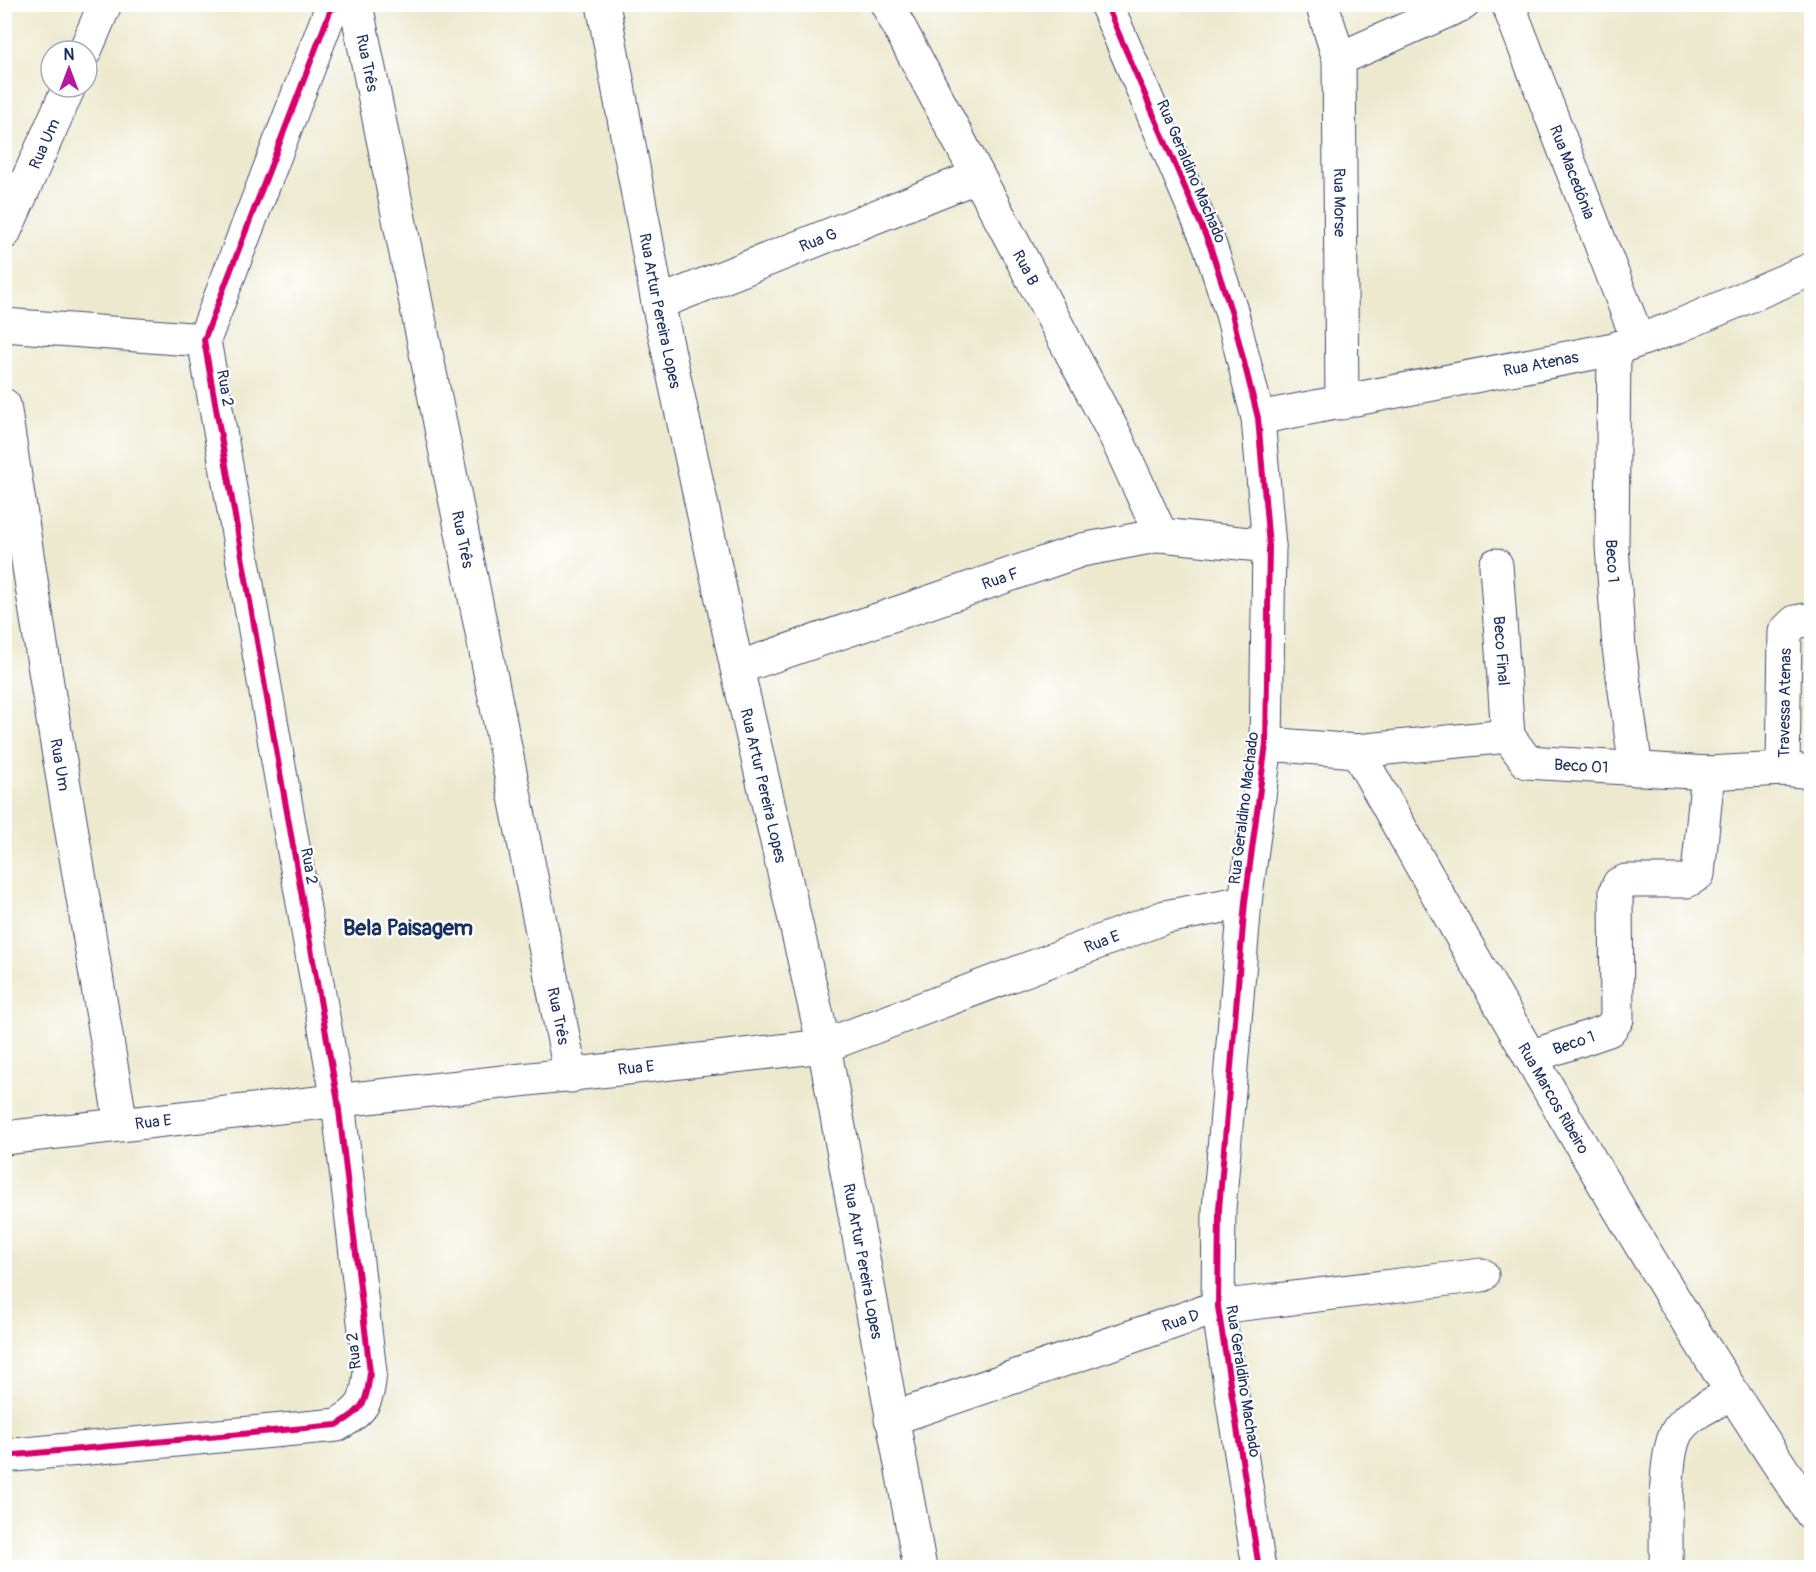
<svg xmlns="http://www.w3.org/2000/svg" width="1816" height="1572" viewBox="0 0 1816 1572" font-family="Pangolin,sans-serif">
<style>
.lines{fill:none;stroke-linecap:round;stroke-linejoin:round}
.minor-casing{stroke:#3a4b6f;stroke-width:35}
.minor{stroke:#fff;stroke-width:33}
.cycleway-casing{stroke:#fff;stroke-width:10}
.cycleway{stroke:#d6006c;stroke-width:6}
.labels{text-anchor:middle;stroke-width:4.5;stroke-linejoin:round;paint-order:stroke}
.street-label{font-size:16px;fill:#1b2f5e;stroke:#fff}
.district-label{font-size:22px;font-weight:bold;fill:#1b2f5e;stroke:#fff}
</style>
<rect width="100%" height="100%" fill="#fff"/>
<filter id="ink" filterUnits="userSpaceOnUse"><feTurbulence type="fractalNoise" baseFrequency=".0167" numOctaves="2"/><feDisplacementMap in="SourceGraphic" scale="12" xChannelSelector="R" yChannelSelector="G"/><feConvolveMatrix kernelMatrix="1 2 1 2 8 2 1 2 1" color-interpolation-filters="sRGB"/></filter>
<filter id="wash" filterUnits="userSpaceOnUse"><feTurbulence type="fractalNoise" baseFrequency=".008" numOctaves="4" result="noise"/><feDisplacementMap in="SourceGraphic" scale="24" xChannelSelector="R" yChannelSelector="G"/><feGaussianBlur stdDeviation="1.35" result="paint"/><feColorMatrix in="noise" values="0 0 0 0 0 0 0 0 0 0 0 0 0 0 0 0 0 1.4 0 .05"/><feComposite in="paint" operator="in"/></filter>
<g filter="url(#wash)">
<rect width="100%" height="100%" fill="#ede9cf"/>
</g>
<g filter="url(#ink)">
<g class="lines">
<defs>
<g id="minor">
<path id="s1" d="M 356,4 L 571,1076"/>
<path id="s2" d="M 603,4 L 658,303 L 737,668 L 824,1046 L 920,1568"/>
<path id="s3" d="M 887,4 L 1116,437 L 1161,535"/>
<path d="M 1106,4 L 1210,246 L 1232,314 L 1258,418 L 1269,546 L 1266,744 L 1245,902 L 1219,1209 L 1218,1307 L 1259,1568"/>
<path id="s4" d="M 1322,4 L 1339,59 L 1342,403"/>
<path id="s5" d="M 1508,4 L 1638,340"/>
<path d="M 85,51 L 105,4"/>
<path d="M 1339,59 L 1463,4"/>
<path id="s6" d="M 4,233 L 69,87"/>
<path id="s7" d="M 658,303 L 978,176"/>
<path d="M 4,325 L 204,340"/>
<path id="s8" d="M 1614,349 L 1612,546 L 1619,648 L 1636,769"/>
<path id="s9" d="M 4,405 L 48,690 L 121,1124"/>
<path id="s10" d="M 1258,418 L 1614,349 L 1674,328 L 1812,269"/>
<path id="s11" d="M 1496,565 L 1508,736 L 1527,762 L 1708,773 L 1783,769 L 1812,772"/>
<path id="s12" d="M 737,668 L 1082,550 L 1161,535 L 1269,546"/>
<path d="M 1266,744 L 1357,751 L 1508,736"/>
<path id="s13" d="M 1357,751 C 1502,1009 1646,1268 1812,1514"/>
<path id="s14" d="M 1783,769 L 1785,632 L 1795,622 L 1812,619"/>
<path id="s15" d="M 1530,1057 L 1609,1030 L 1617,1019 L 1616,891 L 1619,884 L 1626,881 L 1687,881 L 1698,874 L 1708,773"/>
<path id="s16" d="M 4,1138 L 824,1046 L 1165,917 L 1245,902"/>
<path id="s17" d="M 891,1419 L 1218,1307 L 1482,1275"/>
<path d="M 4,1456 L 337,1425 C 364,1410 367,1402 370,1372 L 338,1102 L 204,340 L 331,9 L 349,4"/>
<path d="M 1666,1568 C 1667,1536 1662,1454 1678,1430 C 1690,1413 1713,1404 1731,1394"/>
</g>
</defs>
<use href="#minor" class="minor-casing"/>
<use href="#minor" class="minor"/>
<defs>
<g id="cycleway">
<path d="M 1106,4 L 1210,246 L 1232,314 L 1258,418 L 1269,546 L 1266,744 L 1245,902 L 1219,1209 L 1218,1307 L 1259,1568"/>
<path d="M 4,1456 L 337,1425 C 364,1410 367,1402 370,1372 L 338,1102 L 204,340 L 331,9 L 349,4"/>
</g>
</defs>
<use href="#cycleway" class="cycleway-casing"/>
<use href="#cycleway" class="cycleway"/>
</g>
</g>
<g class="labels">
<g class="street-label">
<text dy="6" stroke="none"><textPath href="#s1" startOffset="60">Rua Três</textPath></text>
<text dy="6" stroke="none"><textPath href="#s6" startOffset="98">Rua Um</textPath></text>
<text transform="translate(1192 171) rotate(67)" y="6">Rua Geraldino Machado</text>
<text dy="6" stroke="none"><textPath href="#s5" startOffset="180">Rua Macedônia</textPath></text>
<text dy="6" stroke="none"><textPath href="#s4" startOffset="201">Rua Morse</textPath></text>
<text dy="6" stroke="none"><textPath href="#s7" startOffset="172">Rua G</textPath></text>
<text dy="6" stroke="none"><textPath href="#s3" startOffset="298">Rua B</textPath></text>
<text dy="6" stroke="none"><textPath href="#s2" startOffset="312">Rua Artur Pereira Lopes</textPath></text>
<text dy="6" stroke="none"><textPath href="#s10" startOffset="288">Rua Atenas</textPath></text>
<text transform="translate(226 388) rotate(80)" y="6">Rua 2</text>
<text dy="6" stroke="none"><textPath href="#s1" startOffset="546">Rua Três</textPath></text>
<text dy="6" stroke="none"><textPath href="#s8" startOffset="212">Beco 1</textPath></text>
<text dy="6" stroke="none"><textPath href="#s12" startOffset="278">Rua F</textPath></text>
<text dy="6" stroke="none"><textPath href="#s11" startOffset="86">Beco Final</textPath></text>
<text dy="6" stroke="none"><textPath href="#s14" startOffset="66">Travessa Atenas</textPath></text>
<text dy="6" stroke="none"><textPath href="#s9" startOffset="364">Rua Um</textPath></text>
<text dy="6" stroke="none"><textPath href="#s11" startOffset="258">Beco 01</textPath></text>
<text dy="6" stroke="none"><textPath href="#s2" startOffset="798">Rua Artur Pereira Lopes</textPath></text>
<text transform="translate(1243 808) rotate(-83)" y="6">Rua Geraldino Machado</text>
<text transform="translate(310 866) rotate(80)" y="6">Rua 2</text>
<text dy="6" stroke="none"><textPath href="#s16" startOffset="1122">Rua E</textPath></text>
<text dy="6" stroke="none"><textPath href="#s1" startOffset="1032">Rua Três</textPath></text>
<text dy="6" stroke="none"><textPath href="#s15" startOffset="46">Beco 1</textPath></text>
<text dy="6" stroke="none"><textPath href="#s16" startOffset="636">Rua E</textPath></text>
<text dy="6" stroke="none"><textPath href="#s13" startOffset="399">Rua Marcos Ribeiro</textPath></text>
<text dy="6" stroke="none"><textPath href="#s16" startOffset="150">Rua E</textPath></text>
<text dy="6" stroke="none"><textPath href="#s2" startOffset="1284">Rua Artur Pereira Lopes</textPath></text>
<text dy="6" stroke="none"><textPath href="#s17" startOffset="306">Rua D</textPath></text>
<text transform="translate(353 1351) rotate(-96)" y="6">Rua 2</text>
<text transform="translate(1244 1381) rotate(81)" y="6">Rua Geraldino Machado</text>
</g>
<g class="district-label">
<text x="408" y="935">Bela Paisagem</text>
</g>
</g>
<rect width="1816" height="1572" fill="none" stroke="#fff" stroke-width="24"/>
<g transform="translate(69 69)"><circle r="28" fill="#ffffff" stroke="#a4acbf" stroke-width="1.5"/>
<path d="M0-4.5L10 22L0 15L-10 22Z" fill="#b5179e"/>
<text y="-9" font-size="16" font-weight="bold" text-anchor="middle" fill="#1b2f5e">N</text>
</g>
</svg>
